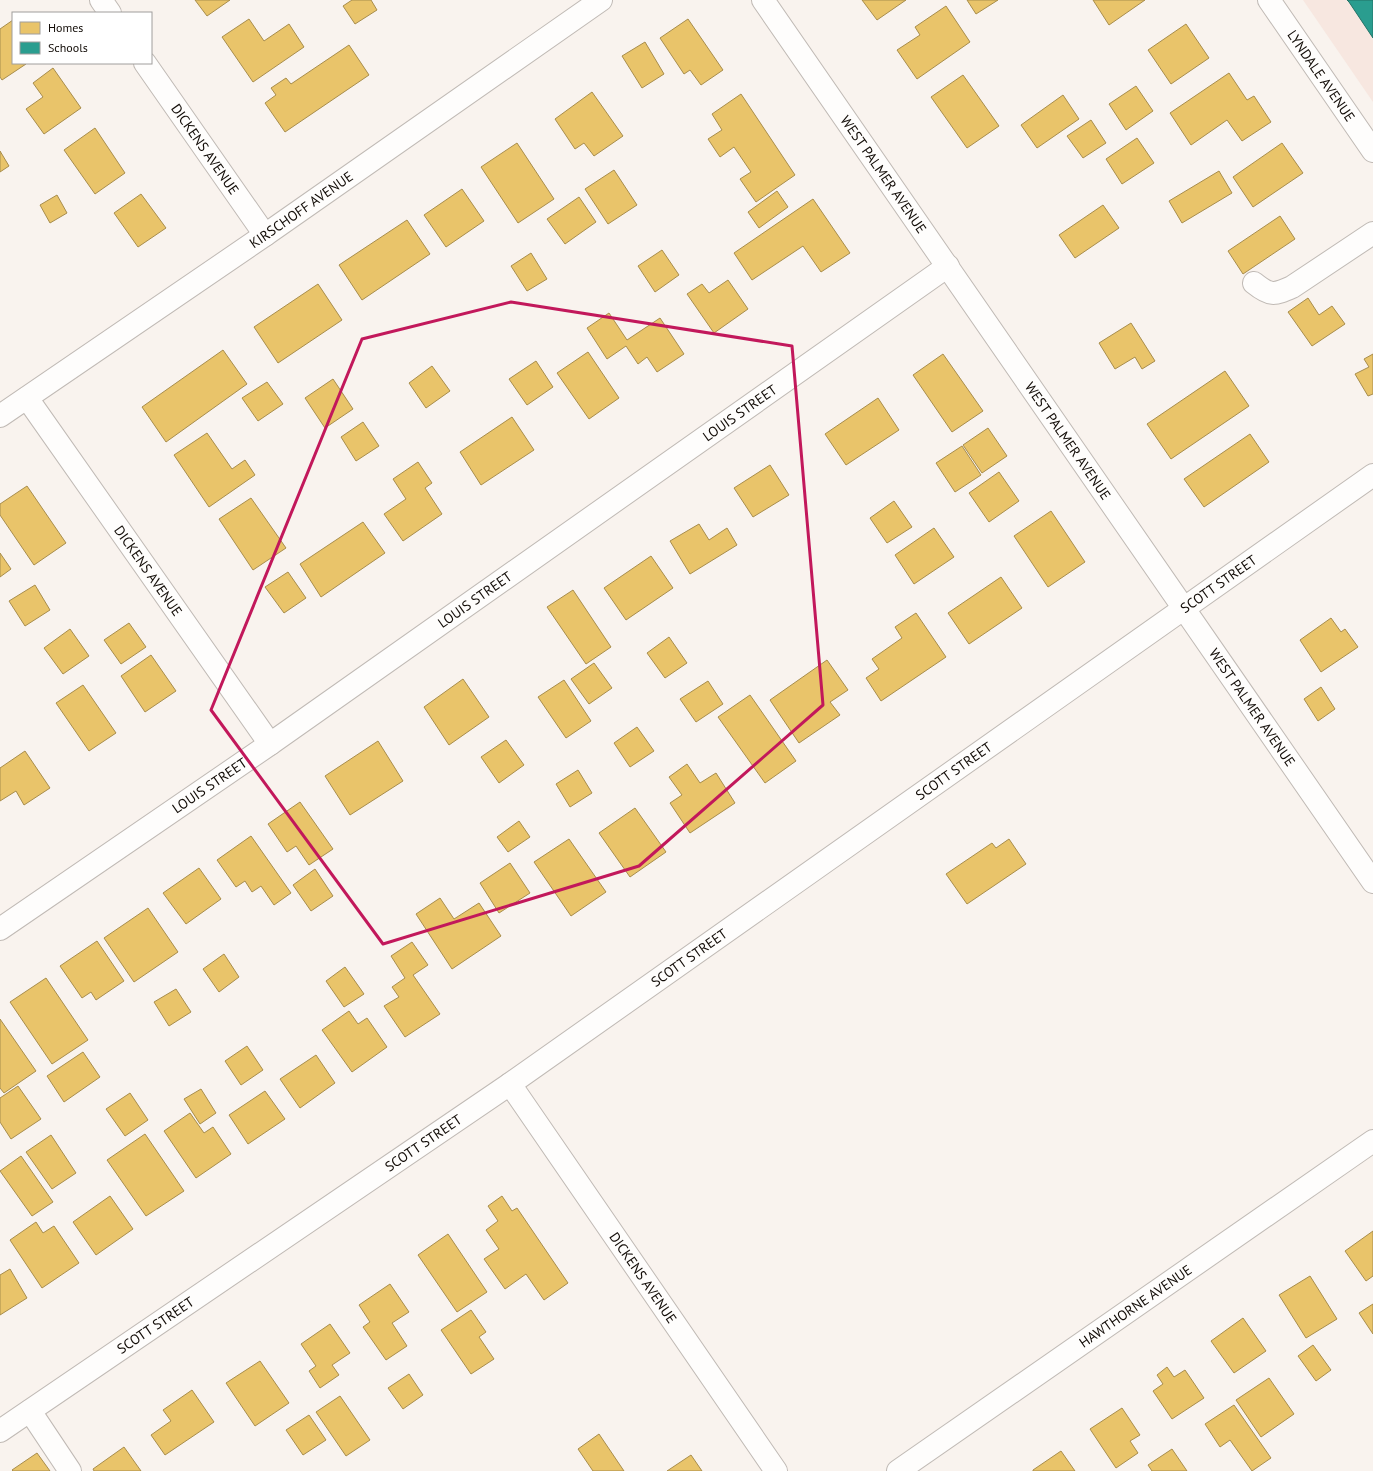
<svg xmlns="http://www.w3.org/2000/svg" width="1373" height="1471" viewBox="0 0 1373 1471" font-family="'PT Sans',sans-serif">
<style>
.education{fill:#f7e7e0}
.homes{fill:#e9c46a;stroke:#a88d4c}
.schools{fill:#2a9d8f;stroke:#237266}
.lines{fill:none;stroke-linecap:round;stroke-linejoin:round}
.minor-casing{stroke:#c0bab5;stroke-width:24}
.minor{stroke:#fefdfc;stroke-width:22}
.marked{fill:none;stroke:#c2185b;stroke-width:3;stroke-linejoin:round}
.labels{text-anchor:middle;stroke-width:4;stroke-linejoin:round;paint-order:stroke}
.street-label{font-size:14px;fill:#120c07;stroke:#fff}
</style>
<rect width="100%" height="100%" fill="#f9f3ee"/>
<path class="education" d="M 1303,0 L 1373,0 L 1373,102 Z"/>
<g class="homes">
<path d="M 195,0 L 230,0 L 207,16 Z"/>
<path d="M 352,0 L 371,0 L 377,10 L 355,24 L 343,6 Z"/>
<path d="M 862,0 L 906,0 L 877,20 Z"/>
<path d="M 967,0 L 998,0 L 976,14 Z"/>
<path d="M 1093,0 L 1145,0 L 1109,25 Z"/>
<path d="M 946,6 L 970,42 L 917,79 L 897,50 L 920,35 L 915,27 Z"/>
<path d="M 249,19 L 264,41 L 289,24 L 304,47 L 253,82 L 222,37 Z"/>
<path d="M 688,19 L 723,70 L 701,85 L 690,70 L 684,74 L 660,38 Z"/>
<path d="M 13,20 L 13,63 L 26,64 L 2,80 L 0,77 L 0,29 Z"/>
<path d="M 1186,24 L 1209,58 L 1171,84 L 1148,50 Z"/>
<path d="M 645,42 L 664,74 L 642,88 L 622,56 Z"/>
<path d="M 349,45 L 369,75 L 285,132 L 265,103 L 276,95 L 271,88 L 286,78 L 291,84 Z"/>
<path d="M 53,68 L 81,108 L 44,134 L 26,109 L 43,97 L 33,83 Z"/>
<path d="M 1229,73 L 1247,100 L 1254,96 L 1271,122 L 1242,141 L 1227,120 L 1191,145 L 1170,113 Z"/>
<path d="M 963,75 L 999,126 L 967,148 L 931,97 Z"/>
<path d="M 1136,86 L 1153,111 L 1126,130 L 1109,104 Z"/>
<path d="M 592,92 L 623,136 L 594,156 L 584,143 L 575,149 L 555,119 Z"/>
<path d="M 741,94 L 795,175 L 756,202 L 740,179 L 751,172 L 734,147 L 720,157 L 708,139 L 722,130 L 712,114 Z"/>
<path d="M 1063,95 L 1079,119 L 1037,148 L 1021,125 Z"/>
<path d="M 1091,120 L 1106,143 L 1083,158 L 1067,136 Z"/>
<path d="M 95,128 L 125,173 L 95,194 L 64,150 Z"/>
<path d="M 1137,138 L 1154,163 L 1122,184 L 1106,159 Z"/>
<path d="M 517,143 L 554,199 L 518,223 L 481,167 Z"/>
<path d="M 1282,143 L 1303,173 L 1253,207 L 1233,177 Z"/>
<path d="M 0,151 L 9,166 L 0,172 Z"/>
<path d="M 614,170 L 637,205 L 608,224 L 585,189 Z"/>
<path d="M 1219,171 L 1232,193 L 1182,223 L 1169,201 Z"/>
<path d="M 462,189 L 484,221 L 446,247 L 424,215 Z"/>
<path d="M 777,191 L 788,207 L 759,228 L 748,212 Z"/>
<path d="M 141,194 L 166,228 L 138,247 L 114,213 Z"/>
<path d="M 57,195 L 67,213 L 50,223 L 40,205 Z"/>
<path d="M 579,197 L 596,222 L 565,244 L 547,219 Z"/>
<path d="M 813,199 L 850,253 L 821,272 L 803,246 L 752,280 L 734,253 Z"/>
<path d="M 1103,205 L 1119,228 L 1075,258 L 1059,235 Z"/>
<path d="M 1280,216 L 1295,239 L 1243,274 L 1228,251 Z"/>
<path d="M 407,220 L 430,254 L 362,300 L 339,265 Z"/>
<path d="M 662,250 L 679,275 L 655,292 L 638,266 Z"/>
<path d="M 531,253 L 547,279 L 527,291 L 511,266 Z"/>
<path d="M 728,280 L 748,309 L 714,333 L 687,294 L 702,284 L 709,293 Z"/>
<path d="M 318,284 L 342,320 L 278,363 L 254,327 Z"/>
<path d="M 1308,298 L 1319,315 L 1332,306 L 1345,324 L 1312,346 L 1288,312 Z"/>
<path d="M 609,313 L 627,340 L 660,318 L 684,354 L 657,372 L 647,357 L 638,364 L 626,346 L 607,359 L 587,328 Z"/>
<path d="M 1131,323 L 1155,361 L 1142,369 L 1135,357 L 1115,369 L 1099,343 Z"/>
<path d="M 223,350 L 247,384 L 166,442 L 142,407 Z"/>
<path d="M 588,352 L 619,398 L 589,419 L 557,373 Z"/>
<path d="M 943,354 L 983,411 L 952,432 L 913,375 Z"/>
<path d="M 1373,354 L 1373,394 L 1368,396 L 1355,374 L 1369,367 L 1364,359 Z"/>
<path d="M 536,361 L 553,387 L 527,405 L 509,379 Z"/>
<path d="M 432,366 L 450,391 L 426,408 L 409,383 Z"/>
<path d="M 1225,371 L 1249,406 L 1171,459 L 1147,424 Z"/>
<path d="M 333,379 L 353,409 L 325,428 L 305,398 Z"/>
<path d="M 267,382 L 283,404 L 258,421 L 242,398 Z"/>
<path d="M 878,398 L 899,430 L 846,465 L 825,434 Z"/>
<path d="M 512,417 L 534,450 L 481,485 L 460,452 Z"/>
<path d="M 363,422 L 379,446 L 356,461 L 341,437 Z"/>
<path d="M 988,428 L 1007,456 L 982,473 L 963,445 Z"/>
<path d="M 207,433 L 232,469 L 245,460 L 255,475 L 209,507 L 174,455 Z"/>
<path d="M 1250,434 L 1269,462 L 1204,507 L 1184,479 Z"/>
<path d="M 962,446 L 981,475 L 955,492 L 936,463 Z"/>
<path d="M 418,462 L 432,483 L 425,488 L 442,514 L 403,541 L 384,514 L 406,499 L 393,479 Z"/>
<path d="M 770,465 L 789,495 L 753,517 L 734,488 Z"/>
<path d="M 999,472 L 1019,501 L 989,522 L 969,493 Z"/>
<path d="M 27,486 L 66,543 L 34,565 L 0,515 L 0,504 Z"/>
<path d="M 251,498 L 286,548 L 253,570 L 219,519 Z"/>
<path d="M 894,501 L 912,527 L 887,543 L 870,518 Z"/>
<path d="M 1051,511 L 1085,562 L 1048,587 L 1014,536 Z"/>
<path d="M 363,522 L 385,553 L 321,597 L 300,564 Z"/>
<path d="M 699,524 L 709,540 L 727,528 L 737,545 L 690,574 L 670,541 Z"/>
<path d="M 934,528 L 954,557 L 914,584 L 895,555 Z"/>
<path d="M 0,553 L 11,569 L 0,577 Z"/>
<path d="M 651,556 L 673,588 L 626,620 L 604,588 Z"/>
<path d="M 288,572 L 306,598 L 284,613 L 265,587 Z"/>
<path d="M 1001,577 L 1022,608 L 969,644 L 948,613 Z"/>
<path d="M 35,585 L 50,610 L 25,626 L 9,601 Z"/>
<path d="M 573,590 L 611,647 L 586,664 L 547,607 Z"/>
<path d="M 916,613 L 946,657 L 881,701 L 866,678 L 879,669 L 872,659 L 902,638 L 895,627 Z"/>
<path d="M 1331,618 L 1341,632 L 1345,629 L 1358,647 L 1321,672 L 1300,640 Z"/>
<path d="M 129,623 L 146,647 L 121,664 L 104,640 Z"/>
<path d="M 70,629 L 89,656 L 63,674 L 44,648 Z"/>
<path d="M 669,637 L 687,663 L 665,678 L 647,653 Z"/>
<path d="M 151,655 L 176,691 L 145,712 L 121,676 Z"/>
<path d="M 827,660 L 848,690 L 830,702 L 840,715 L 799,743 L 770,700 Z"/>
<path d="M 594,663 L 612,688 L 589,704 L 571,679 Z"/>
<path d="M 463,679 L 489,717 L 449,745 L 424,707 Z"/>
<path d="M 564,680 L 591,721 L 566,738 L 538,697 Z"/>
<path d="M 708,681 L 723,704 L 696,722 L 680,699 Z"/>
<path d="M 83,685 L 116,733 L 89,751 L 56,703 Z"/>
<path d="M 1321,687 L 1335,709 L 1318,721 L 1304,699 Z"/>
<path d="M 750,695 L 796,761 L 765,783 L 718,717 Z"/>
<path d="M 637,727 L 654,751 L 630,767 L 614,743 Z"/>
<path d="M 506,740 L 524,765 L 499,783 L 481,757 Z"/>
<path d="M 378,741 L 403,781 L 350,815 L 325,776 Z"/>
<path d="M 25,751 L 50,788 L 24,805 L 16,791 L 0,801 L 0,768 Z"/>
<path d="M 687,764 L 700,783 L 716,773 L 735,803 L 690,833 L 670,803 L 682,795 L 669,777 Z"/>
<path d="M 578,770 L 592,793 L 570,807 L 556,784 Z"/>
<path d="M 300,802 L 333,849 L 309,865 L 296,846 L 287,852 L 268,824 Z"/>
<path d="M 635,808 L 666,852 L 630,877 L 599,833 Z"/>
<path d="M 519,821 L 530,837 L 508,852 L 497,837 Z"/>
<path d="M 251,836 L 291,893 L 274,905 L 261,886 L 252,892 L 245,881 L 236,887 L 217,860 Z"/>
<path d="M 569,839 L 606,892 L 571,916 L 534,862 Z"/>
<path d="M 1009,839 L 1026,864 L 967,904 L 946,874 L 992,843 L 996,848 Z"/>
<path d="M 510,863 L 530,893 L 499,913 L 480,883 Z"/>
<path d="M 199,868 L 221,899 L 186,924 L 163,893 Z"/>
<path d="M 315,869 L 333,896 L 311,911 L 293,885 Z"/>
<path d="M 440,898 L 454,919 L 479,903 L 501,936 L 452,969 L 416,914 Z"/>
<path d="M 148,908 L 178,952 L 134,982 L 104,938 Z"/>
<path d="M 97,941 L 124,981 L 96,1000 L 91,992 L 82,998 L 60,966 Z"/>
<path d="M 412,942 L 428,965 L 413,975 L 440,1014 L 405,1037 L 384,1006 L 399,997 L 392,987 L 405,978 L 391,956 Z"/>
<path d="M 224,954 L 239,977 L 219,992 L 203,969 Z"/>
<path d="M 345,967 L 364,994 L 344,1007 L 326,981 Z"/>
<path d="M 46,978 L 88,1040 L 52,1064 L 10,1002 Z"/>
<path d="M 176,989 L 191,1012 L 169,1026 L 154,1002 Z"/>
<path d="M 349,1011 L 358,1024 L 367,1018 L 387,1047 L 352,1072 L 322,1030 Z"/>
<path d="M 0,1019 L 36,1071 L 4,1093 L 0,1088 Z"/>
<path d="M 247,1046 L 263,1070 L 241,1085 L 225,1061 Z"/>
<path d="M 83,1052 L 100,1077 L 64,1102 L 47,1076 Z"/>
<path d="M 316,1055 L 335,1083 L 300,1108 L 280,1079 Z"/>
<path d="M 18,1086 L 41,1119 L 11,1139 L 0,1122 L 0,1098 Z"/>
<path d="M 201,1089 L 216,1113 L 200,1124 L 184,1099 Z"/>
<path d="M 265,1091 L 285,1119 L 248,1144 L 229,1115 Z"/>
<path d="M 130,1093 L 148,1120 L 125,1136 L 106,1109 Z"/>
<path d="M 190,1113 L 204,1133 L 213,1127 L 231,1154 L 196,1178 L 164,1131 Z"/>
<path d="M 145,1134 L 184,1191 L 146,1216 L 107,1160 Z"/>
<path d="M 51,1135 L 76,1173 L 52,1189 L 26,1152 Z"/>
<path d="M 21,1156 L 53,1202 L 32,1216 L 0,1171 Z"/>
<path d="M 110,1196 L 133,1229 L 96,1255 L 73,1222 Z"/>
<path d="M 502,1196 L 512,1211 L 517,1208 L 568,1283 L 544,1300 L 526,1274 L 505,1289 L 484,1259 L 499,1249 L 486,1230 L 498,1221 L 488,1206 Z"/>
<path d="M 36,1222 L 43,1233 L 54,1226 L 79,1263 L 42,1288 L 10,1240 Z"/>
<path d="M 1373,1231 L 1373,1276 L 1366,1281 L 1345,1251 Z"/>
<path d="M 448,1234 L 487,1292 L 457,1312 L 418,1255 Z"/>
<path d="M 10,1269 L 27,1298 L 0,1315 L 0,1275 Z"/>
<path d="M 1310,1276 L 1337,1319 L 1306,1338 L 1279,1295 Z"/>
<path d="M 390,1284 L 409,1312 L 392,1323 L 407,1346 L 386,1360 L 363,1327 L 370,1322 L 359,1305 Z"/>
<path d="M 1373,1304 L 1373,1334 L 1359,1313 Z"/>
<path d="M 471,1310 L 486,1332 L 479,1337 L 494,1359 L 471,1374 L 441,1330 Z"/>
<path d="M 1243,1318 L 1266,1351 L 1234,1373 L 1211,1341 Z"/>
<path d="M 330,1324 L 350,1353 L 332,1365 L 339,1375 L 320,1388 L 309,1371 L 316,1366 L 301,1344 Z"/>
<path d="M 1313,1345 L 1331,1370 L 1316,1381 L 1298,1356 Z"/>
<path d="M 260,1361 L 289,1403 L 255,1426 L 226,1383 Z"/>
<path d="M 1167,1367 L 1174,1377 L 1185,1370 L 1204,1398 L 1172,1419 L 1153,1391 L 1163,1384 L 1157,1375 Z"/>
<path d="M 409,1374 L 423,1395 L 403,1409 L 388,1388 Z"/>
<path d="M 1269,1378 L 1294,1414 L 1261,1437 L 1236,1400 Z"/>
<path d="M 192,1390 L 214,1422 L 165,1455 L 151,1435 L 171,1421 L 163,1410 Z"/>
<path d="M 340,1396 L 370,1440 L 346,1456 L 316,1412 Z"/>
<path d="M 1234,1405 L 1271,1458 L 1252,1471 L 1230,1440 L 1220,1447 L 1205,1424 Z"/>
<path d="M 1122,1408 L 1140,1435 L 1130,1441 L 1138,1453 L 1116,1468 L 1090,1429 Z"/>
<path d="M 309,1415 L 326,1440 L 303,1455 L 286,1430 Z"/>
<path d="M 599,1434 L 624,1471 L 593,1471 L 578,1449 Z"/>
<path d="M 124,1447 L 141,1471 L 94,1471 L 93,1469 Z"/>
<path d="M 1172,1449 L 1187,1471 L 1152,1471 L 1148,1465 Z"/>
<path d="M 1061,1451 L 1075,1471 L 1033,1471 L 1033,1470 Z"/>
<path d="M 37,1453 L 50,1471 L 13,1471 L 12,1470 Z"/>
<path d="M 691,1455 L 702,1471 L 667,1471 Z"/>
</g>
<path class="schools" d="M 1347,0 L 1373,0 L 1373,38 L 1349,2 Z"/>
<g class="lines">
<defs>
<g id="minor">
<path d="M 101,0 L 110,13"/>
<path id="s1" d="M 763,0 L 1373,882"/>
<path id="s2" d="M 1269,0 L 1373,151"/>
<path id="s3" d="M 145,63 L 265,235"/>
<path d="M 1254,283 C 1270,296 1274,295 1292,287 L 1373,233"/>
<path id="s4" d="M 27,398 L 270,744"/>
<path id="s5" d="M 0,416 L 265,235 L 601,0"/>
<path id="s6" d="M 0,929 L 270,744 L 948,266"/>
<path id="s7" d="M 510,1084 L 776,1471"/>
<path d="M 30,1411 L 70,1471"/>
<path id="s8" d="M 0,1431 L 510,1084 L 1373,475"/>
<path id="s9" d="M 898,1471 L 1373,1141"/>
</g>
</defs>
<use href="#minor" class="minor-casing"/>
<use href="#minor" class="minor"/>
</g>
<path class="marked" d="M 511,302 L 792,346 L 823,705 L 639,866 L 383,944 L 211,710 L 362,339 Z"/>
<g class="labels">
<g class="street-label">
<text dy="5" stroke="none"><textPath href="#s2" startOffset="92">LYNDALE AVENUE</textPath></text>
<text dy="5" stroke="none"><textPath href="#s3" startOffset="105">DICKENS AVENUE</textPath></text>
<text dy="5" stroke="none"><textPath href="#s1" startOffset="212">WEST PALMER AVENUE</textPath></text>
<text dy="5" stroke="none"><textPath href="#s5" startOffset="365">KIRSCHOFF AVENUE</textPath></text>
<text dy="5" stroke="none"><textPath href="#s6" startOffset="902">LOUIS STREET</textPath></text>
<text dy="5" stroke="none"><textPath href="#s1" startOffset="536">WEST PALMER AVENUE</textPath></text>
<text dy="5" stroke="none"><textPath href="#s4" startOffset="211">DICKENS AVENUE</textPath></text>
<text dy="5" stroke="none"><textPath href="#s8" startOffset="1484">SCOTT STREET</textPath></text>
<text dy="5" stroke="none"><textPath href="#s6" startOffset="578">LOUIS STREET</textPath></text>
<text dy="5" stroke="none"><textPath href="#s1" startOffset="860">WEST PALMER AVENUE</textPath></text>
<text dy="5" stroke="none"><textPath href="#s8" startOffset="1160">SCOTT STREET</textPath></text>
<text dy="5" stroke="none"><textPath href="#s6" startOffset="254">LOUIS STREET</textPath></text>
<text dy="5" stroke="none"><textPath href="#s8" startOffset="836">SCOTT STREET</textPath></text>
<text dy="5" stroke="none"><textPath href="#s8" startOffset="512">SCOTT STREET</textPath></text>
<text dy="5" stroke="none"><textPath href="#s7" startOffset="235">DICKENS AVENUE</textPath></text>
<text dy="5" stroke="none"><textPath href="#s9" startOffset="289">HAWTHORNE AVENUE</textPath></text>
<text dy="5" stroke="none"><textPath href="#s8" startOffset="188">SCOTT STREET</textPath></text>
</g>
</g>
<rect x="12" y="12" width="140" height="52" fill="#ffffff" stroke="#a09e9c"/>
<rect x="20" y="22" width="20" height="12" fill="#e9c46a" stroke="#a09e9c"/>
<text x="48" y="32" font-size="12" fill="#120c07">Homes</text>
<rect x="20" y="42" width="20" height="12" fill="#2a9d8f" stroke="#a09e9c"/>
<text x="48" y="52" font-size="12" fill="#120c07">Schools</text>
</svg>
